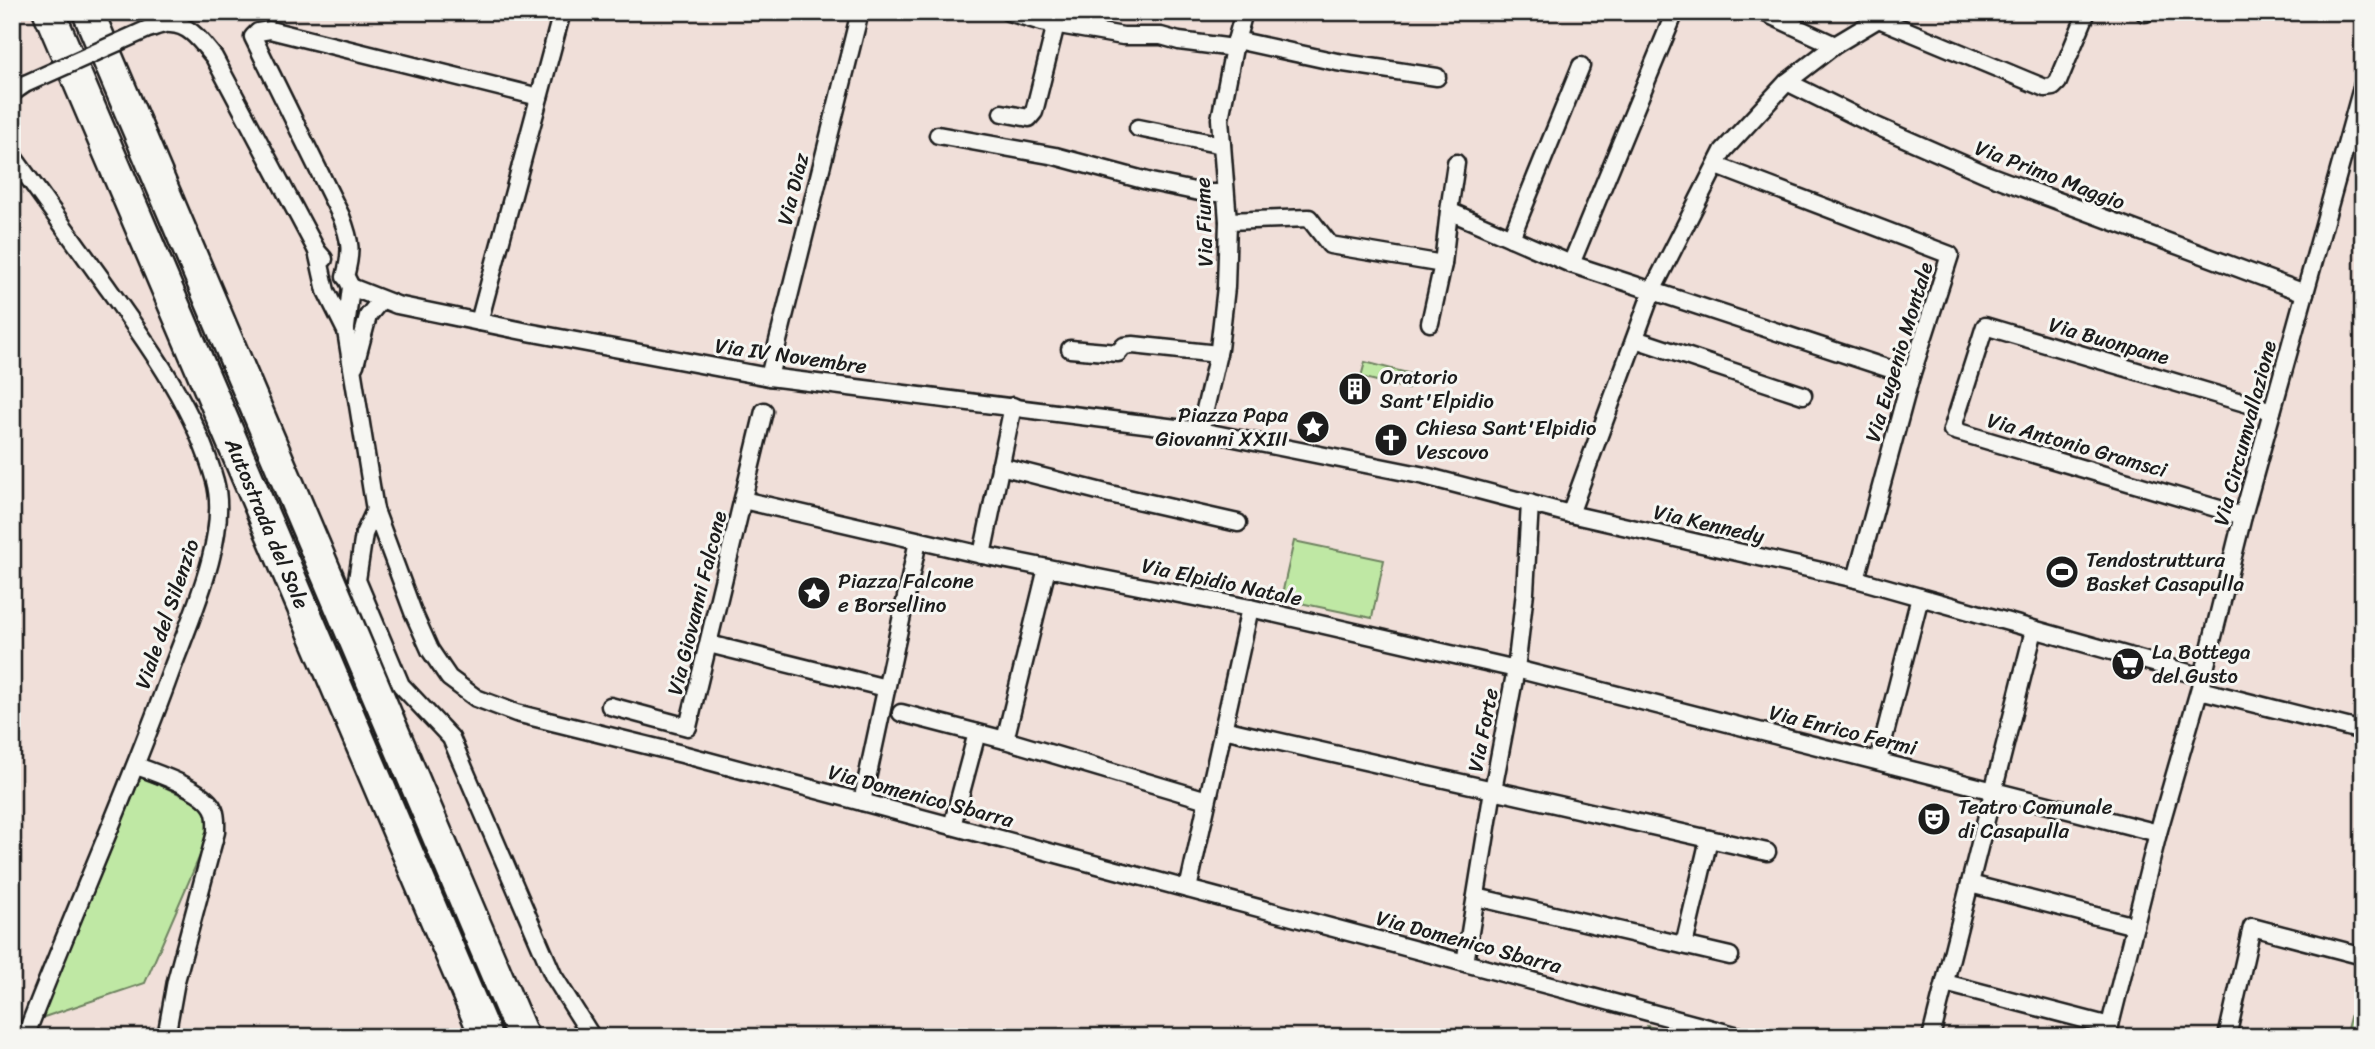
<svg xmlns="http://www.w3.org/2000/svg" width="2375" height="1049" viewBox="0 0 2375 1049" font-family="Sriracha,sans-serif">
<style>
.green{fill:#bfe8a4;stroke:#6e8260;stroke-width:2}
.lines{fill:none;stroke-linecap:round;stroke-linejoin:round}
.street-casing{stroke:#1c1c1c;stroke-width:21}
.highway-casing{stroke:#1c1c1c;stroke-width:35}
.street{stroke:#f6f6f2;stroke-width:16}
.highway{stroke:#f6f6f2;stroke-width:30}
.street-bridge-casing{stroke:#1c1c1c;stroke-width:21;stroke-linecap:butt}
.street-bridge{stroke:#f6f6f2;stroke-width:16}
.labels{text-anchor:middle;stroke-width:6;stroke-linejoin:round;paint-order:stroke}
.street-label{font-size:21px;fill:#1c1c1c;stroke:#f6f6f2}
.poi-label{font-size:21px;fill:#1c1c1c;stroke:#f6f6f2;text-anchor:start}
</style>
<rect width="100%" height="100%" fill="#f0dfd9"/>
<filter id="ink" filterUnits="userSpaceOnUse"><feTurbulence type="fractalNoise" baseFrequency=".0143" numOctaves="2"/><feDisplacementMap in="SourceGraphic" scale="14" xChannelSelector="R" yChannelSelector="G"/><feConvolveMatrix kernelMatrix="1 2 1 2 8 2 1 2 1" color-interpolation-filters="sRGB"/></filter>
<g filter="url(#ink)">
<g class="green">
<path d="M 1365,362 L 1411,374 L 1408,389 L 1361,377 Z"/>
<path d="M 1294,541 L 1384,560 L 1372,618 L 1281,599 Z"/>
<path d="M 141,776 L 209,808 L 211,830 L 145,983 L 41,1018 Z"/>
<path d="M 2360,978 L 2363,979 L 2363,1037 L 2345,1037 Z"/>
<path d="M 1647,1026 L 1689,1037 L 1644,1037 Z"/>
</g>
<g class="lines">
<defs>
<g id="street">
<path d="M 1008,12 L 1042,22 L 1123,36 L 1161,36 L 1179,41 L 1234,48"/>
<path d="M 1763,12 L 1835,45"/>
<path d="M 2144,12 L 2145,13"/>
<path d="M 1879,19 L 2045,88 L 2053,87 L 2058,82 L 2087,12"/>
<path d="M 148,29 C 155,27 164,23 170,24 C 190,24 202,43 214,57 L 317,251 L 324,259"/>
<path d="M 1236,40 L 1337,62 L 1437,77"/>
<path d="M 1787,82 L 1872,124 L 1986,174 L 2305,293"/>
<path d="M 12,93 L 25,84"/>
<path d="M 1002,113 L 1029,118 L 1034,112 L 1056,24"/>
<path d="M 1138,128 L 1222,145"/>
<path d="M 938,135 L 1055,156 L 1151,182 L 1204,193 L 1225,193"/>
<path d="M 12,155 C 43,198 74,241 105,284 C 148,344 195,408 215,481 C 230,535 189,622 170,674 C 126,796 72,915 25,1037"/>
<path d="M 1456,163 L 1449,211 L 1571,264 L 1911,376"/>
<path d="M 1717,166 L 1950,255 L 1911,376 L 1856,579"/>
<path d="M 1228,221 L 1309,218 L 1330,245 L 1443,264"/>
<path d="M 1511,238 L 1581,66"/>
<path d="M 317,251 L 326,291 L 346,331 L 375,510 L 413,612 L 430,650 L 449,678 L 476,698 L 516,713 L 682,754 L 1742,1037"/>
<path d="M 1571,264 L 1675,12"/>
<path d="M 345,277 C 352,251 351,242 341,216 L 253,37 L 258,32 L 270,30 L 539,97"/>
<path d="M 351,287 L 397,305 L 528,332 L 769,377 L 1200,431 L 1425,476 L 1570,514 L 1856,579 L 2203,677"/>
<path d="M 479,322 L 562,12"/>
<path d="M 1430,323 L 1443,264 L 1449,211"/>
<path d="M 346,328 L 351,287 L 347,279"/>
<path d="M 1635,339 L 1803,395"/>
<path d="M 1070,349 L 1118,353 L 1124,346 L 1133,345 L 1218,354"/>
<path d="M 355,365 L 368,316 L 381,300"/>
<path d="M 769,377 L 860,12"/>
<path d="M 1200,431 L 1219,349 L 1226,287 L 1228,221 L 1220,119 L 1234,48 L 1244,12"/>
<path d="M 1000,466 L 1110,494 L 1238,523"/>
<path d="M 743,500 L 982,555 L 1250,608 L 1516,669 L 2158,833"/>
<path d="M 375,510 L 364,534 L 357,580 L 401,685 L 451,738 L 553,975 L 592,1037"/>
<path d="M 1570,514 L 1653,289 L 1723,151 L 1787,82 L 1835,45 L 1890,12"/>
<path d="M 2243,516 L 1952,430 L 1985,326 L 2272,411"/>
<path d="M 982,555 L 1013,406"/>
<path d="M 709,644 L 886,688"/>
<path d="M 2200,690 L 2363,731"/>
<path d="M 610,706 L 688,727 L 764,411"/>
<path d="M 901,713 L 1005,740 L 1207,800"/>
<path d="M 1223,729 L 1767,852"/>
<path d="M 1005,740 L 1047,568"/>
<path d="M 1878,761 L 1920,597"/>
<path d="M 137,766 C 157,774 206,789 214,810 C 217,817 216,824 216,832 L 176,981 L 166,1037"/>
<path d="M 862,802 L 918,541"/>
<path d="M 952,826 L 977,733"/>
<path d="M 1970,884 L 2135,926"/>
<path d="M 1188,889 L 1250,608"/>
<path d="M 1476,897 L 1730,956"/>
<path d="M 1684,945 L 1709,839"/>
<path d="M 1465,963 L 1493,790 L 1516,669 L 1525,592 L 1530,503"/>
<path d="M 1945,983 L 2110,1026"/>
<path d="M 1931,1037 L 2034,630"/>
<path d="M 2107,1037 L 2158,833 L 2203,677 L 2243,516 L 2363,84"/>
<path d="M 2227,1037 L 2252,927 L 2363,956"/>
</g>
<g id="highway">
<path id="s1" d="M 49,12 L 486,1037"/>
<path d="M 88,12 L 523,1037"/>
</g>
</defs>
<use href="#street" class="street-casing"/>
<use href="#highway" class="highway-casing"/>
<use href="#street" class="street"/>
<use href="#highway" class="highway"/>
<defs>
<path id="street-bridge" d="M 25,84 L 148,29"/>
</defs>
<use href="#street-bridge" class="street-bridge-casing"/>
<use href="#street-bridge" class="street-bridge"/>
</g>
</g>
<defs>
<symbol id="building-disc" viewBox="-11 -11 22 22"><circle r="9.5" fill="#1c1c1c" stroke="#f6f6f2"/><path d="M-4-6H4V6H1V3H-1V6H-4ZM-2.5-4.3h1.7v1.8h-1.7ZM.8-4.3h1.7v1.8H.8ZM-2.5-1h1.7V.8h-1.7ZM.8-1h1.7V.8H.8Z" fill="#fff"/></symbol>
<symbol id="sight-disc" viewBox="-11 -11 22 22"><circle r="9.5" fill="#1c1c1c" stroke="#f6f6f2"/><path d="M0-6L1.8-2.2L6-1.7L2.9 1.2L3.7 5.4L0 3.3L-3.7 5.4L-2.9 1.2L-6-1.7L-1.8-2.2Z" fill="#fff"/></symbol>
<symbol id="church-disc" viewBox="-11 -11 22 22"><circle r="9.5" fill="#1c1c1c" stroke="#f6f6f2"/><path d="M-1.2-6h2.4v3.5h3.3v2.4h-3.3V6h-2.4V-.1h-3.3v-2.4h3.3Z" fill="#fff"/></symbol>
<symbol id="stadium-disc" viewBox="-11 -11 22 22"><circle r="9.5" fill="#1c1c1c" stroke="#f6f6f2"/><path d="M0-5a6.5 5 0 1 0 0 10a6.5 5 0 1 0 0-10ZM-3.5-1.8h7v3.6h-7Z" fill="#fff"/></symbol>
<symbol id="supermarket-disc" viewBox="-11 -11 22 22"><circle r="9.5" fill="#1c1c1c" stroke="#f6f6f2"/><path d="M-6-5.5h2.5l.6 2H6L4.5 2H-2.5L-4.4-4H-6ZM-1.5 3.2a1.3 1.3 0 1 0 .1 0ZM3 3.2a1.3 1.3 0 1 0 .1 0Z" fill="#fff"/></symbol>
<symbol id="theatre-disc" viewBox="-11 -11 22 22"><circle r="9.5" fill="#1c1c1c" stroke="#f6f6f2"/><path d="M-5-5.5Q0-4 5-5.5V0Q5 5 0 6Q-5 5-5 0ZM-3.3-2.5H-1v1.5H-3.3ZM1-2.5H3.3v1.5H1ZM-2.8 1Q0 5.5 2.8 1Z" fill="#fff"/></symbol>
</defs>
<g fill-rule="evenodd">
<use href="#building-disc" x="1336" y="370" width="38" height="38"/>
<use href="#sight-disc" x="1294" y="408" width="38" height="38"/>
<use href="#church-disc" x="1372" y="421" width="38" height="38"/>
<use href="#stadium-disc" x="2043" y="553" width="38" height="38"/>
<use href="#sight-disc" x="795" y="574" width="38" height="38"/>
<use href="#supermarket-disc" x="2109" y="645" width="38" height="38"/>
<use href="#theatre-disc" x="1915" y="800" width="38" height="38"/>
</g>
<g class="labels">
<g class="street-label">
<text transform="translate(2050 175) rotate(21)" y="7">Via Primo Maggio</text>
<text transform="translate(793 189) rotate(-76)" y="7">Via Diaz</text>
<text transform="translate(1204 222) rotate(-92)" y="7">Via Fiume</text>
<text transform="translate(2109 341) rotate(16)" y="7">Via Buonpane</text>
<text transform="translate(1899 352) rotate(-73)" y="7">Via Eugenio Montale</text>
<text transform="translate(791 356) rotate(8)" y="7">Via IV Novembre</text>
<text transform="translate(2245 433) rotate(-75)" y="7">Via Circumvallazione</text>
<text transform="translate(2077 445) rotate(16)" y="7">Via Antonio Gramsci</text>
<text dy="7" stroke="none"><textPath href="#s1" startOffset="556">Autostrada del Sole</textPath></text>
<text transform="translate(1709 524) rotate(13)" y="7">Via Kennedy</text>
<text transform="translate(1222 582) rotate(12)" y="7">Via Elpidio Natale</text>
<text transform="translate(697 603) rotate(-76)" y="7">Via Giovanni Falcone</text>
<text transform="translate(167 614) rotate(-71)" y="7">Viale del Silenzio</text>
<text transform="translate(1483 730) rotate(-79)" y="7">Via Forte</text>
<text transform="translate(1843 730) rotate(14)" y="7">Via Enrico Fermi</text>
<text transform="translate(921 796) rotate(15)" y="7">Via Domenico Sbarra</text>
<text transform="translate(1469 942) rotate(15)" y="7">Via Domenico Sbarra</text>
</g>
<g class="poi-label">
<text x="1380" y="384">Oratorio<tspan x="1380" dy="24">Sant'Elpidio</tspan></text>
<text x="1288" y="422" text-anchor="end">Piazza Papa<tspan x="1288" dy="24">Giovanni XXIII</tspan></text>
<text x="1416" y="435">Chiesa Sant'Elpidio<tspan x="1416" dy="24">Vescovo</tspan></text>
<text x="2086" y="567">Tendostruttura<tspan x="2086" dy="24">Basket Casapulla</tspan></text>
<text x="838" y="588">Piazza Falcone<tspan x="838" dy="24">e Borsellino</tspan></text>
<text x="2152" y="659">La Bottega<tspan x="2152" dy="24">del Gusto</tspan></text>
<text x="1958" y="814">Teatro Comunale<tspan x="1958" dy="24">di Casapulla</tspan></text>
</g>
</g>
<rect width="2375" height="1049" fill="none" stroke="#f6f6f2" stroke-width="42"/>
<rect x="21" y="21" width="2333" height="1007" fill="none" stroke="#1c1c1c" stroke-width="2.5" filter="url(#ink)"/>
</svg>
